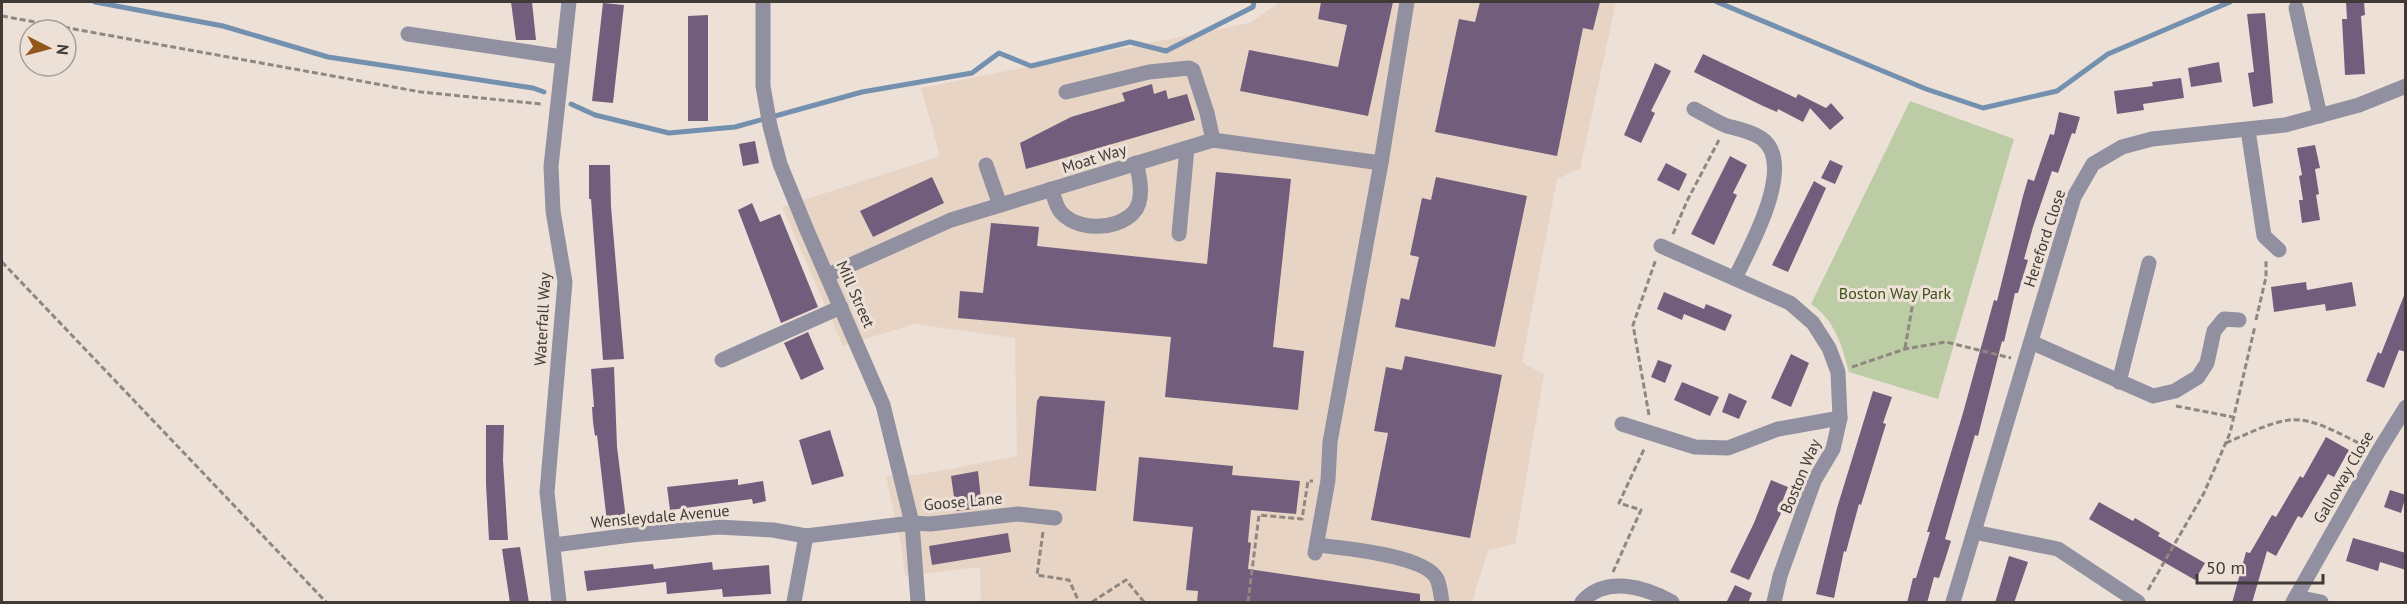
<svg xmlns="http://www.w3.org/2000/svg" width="2407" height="604" viewBox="0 0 2407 604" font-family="'PT Sans',sans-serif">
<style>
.built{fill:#e7d4c5}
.green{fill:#bccda6}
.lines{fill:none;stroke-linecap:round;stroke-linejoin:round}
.stream{stroke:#7390ae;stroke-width:5}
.building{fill:#735d7d}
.path{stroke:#908781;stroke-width:3;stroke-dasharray:6 3;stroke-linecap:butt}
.minor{stroke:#9090a1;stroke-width:15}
.labels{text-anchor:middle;stroke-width:6;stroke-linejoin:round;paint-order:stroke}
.street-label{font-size:16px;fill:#3f3a36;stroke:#ede0d7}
.park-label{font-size:16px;fill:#3b4f15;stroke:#ede0d7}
</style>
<rect width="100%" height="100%" fill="#ede0d7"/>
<path class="built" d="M 1280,2 L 1616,2 L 1580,169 L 1557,179 L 1522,362 L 1544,375 L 1515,544 L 1488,550 L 1472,602 L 981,602 L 980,567 L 905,576 L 902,550 L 886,476 L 918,475 L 1017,456 L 1015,338 L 914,324 L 843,346 L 782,207 L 940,156 L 921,88 L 1250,23 Z"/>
<path class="green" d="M 1910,101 L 2014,139 L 1938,399 L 1849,372 C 1842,346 1835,320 1811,304 Z"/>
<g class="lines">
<g class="stream">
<path d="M 95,2 L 223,26 L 328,57 L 533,88 L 544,92"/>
<path d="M 1717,2 L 1926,89 L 1983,108 L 2057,91 L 2108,54 L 2230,2"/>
<path d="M 571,104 L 595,115 L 669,133 L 735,127 L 862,92 L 972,73 L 999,53 L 1031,66 L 1130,42 L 1166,51 L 1253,7 L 1254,2"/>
</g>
</g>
<g class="building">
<path d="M 511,2 L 532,2 L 536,40 L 516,40 Z"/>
<path d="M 1321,2 L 1393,2 L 1368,116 L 1240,91 L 1249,50 L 1338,67 L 1347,25 L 1318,19 Z"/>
<path d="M 1480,2 L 1600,2 L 1593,30 L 1583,28 L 1557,156 L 1435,132 L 1459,19 L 1475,22 Z"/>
<path d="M 2346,2 L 2364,2 L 2365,15 L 2361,16 L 2365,74 L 2345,75 L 2342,19 L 2347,19 Z"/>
<path d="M 603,3 L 624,5 L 613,103 L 592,101 Z"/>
<path d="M 2265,13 L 2273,103 L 2253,107 L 2248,73 L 2254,72 L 2247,14 Z"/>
<path d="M 708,15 L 708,121 L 688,121 L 688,16 Z"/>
<path d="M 1703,54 L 1796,98 L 1798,94 L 1826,108 L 1831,103 L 1844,118 L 1830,130 L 1810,108 L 1803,122 L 1778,109 L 1777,112 L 1763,106 L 1694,72 Z"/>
<path d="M 2219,62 L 2222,82 L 2191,87 L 2188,68 Z"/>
<path d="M 1655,63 L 1671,71 L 1651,111 L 1655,113 L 1641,143 L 1624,135 Z"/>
<path d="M 2181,78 L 2184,98 L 2143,104 L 2144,110 L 2117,114 L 2114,91 L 2153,86 L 2152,82 Z"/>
<path d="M 1152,84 L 1154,94 L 1166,90 L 1168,99 L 1187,94 L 1195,120 L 1026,169 L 1020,143 L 1071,117 L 1125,101 L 1122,93 Z"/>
<path d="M 2059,112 L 2080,117 L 2075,134 L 2072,133 L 2058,173 L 2052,171 L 2033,227 L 2024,259 L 2028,260 L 2018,293 L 2015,293 L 2004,342 L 2002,341 L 1978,436 L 1975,435 L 1945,539 L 1951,541 L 1945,560 L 1939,578 L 1934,577 L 1927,603 L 1907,603 L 1913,578 L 1916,578 L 1930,532 L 1927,532 L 1963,413 L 1994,300 L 1997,301 L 2023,196 L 2028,179 L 2034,181 L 2050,134 L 2054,135 Z"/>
<path d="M 755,141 L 759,163 L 743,166 L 739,144 Z"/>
<path d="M 2315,145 L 2320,168 L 2315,169 L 2319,194 L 2316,195 L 2320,220 L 2302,223 L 2299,200 L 2303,200 L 2299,176 L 2302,175 L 2297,148 Z"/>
<path d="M 1730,156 L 1747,165 L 1733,193 L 1737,195 L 1714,245 L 1691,234 Z"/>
<path d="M 1830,160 L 1843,166 L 1835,184 L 1821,178 Z"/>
<path d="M 1666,163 L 1687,174 L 1679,191 L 1657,180 Z"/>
<path d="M 589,165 L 610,165 L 611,207 L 624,359 L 603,360 L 591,199 L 589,199 Z"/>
<path d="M 1216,172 L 1291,179 L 1273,347 L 1304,351 L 1298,410 L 1165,397 L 1171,337 L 958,318 L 960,291 L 983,293 L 991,223 L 1039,227 L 1037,246 L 1207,264 Z"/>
<path d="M 932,177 L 944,203 L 873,237 L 860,211 Z"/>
<path d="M 1436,177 L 1527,196 L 1495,347 L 1395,327 L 1401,298 L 1409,300 L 1419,257 L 1410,255 L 1422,198 L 1431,200 Z"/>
<path d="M 1814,181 L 1826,188 L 1788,272 L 1772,265 Z"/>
<path d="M 752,203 L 760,222 L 780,214 L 818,307 L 781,323 L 738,210 Z"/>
<path d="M 2306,282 L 2307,290 L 2352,282 L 2356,306 L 2326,311 L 2325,304 L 2274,312 L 2271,287 Z"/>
<path d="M 1664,292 L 1704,309 L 1706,304 L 1732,315 L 1725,331 L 1684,314 L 1682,320 L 1657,309 Z"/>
<path d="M 2405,293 L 2406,352 L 2399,350 L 2384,388 L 2366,381 L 2378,352 L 2381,354 Z"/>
<path d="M 808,332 L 824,369 L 801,380 L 784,343 Z"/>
<path d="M 1791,354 L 1809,363 L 1791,407 L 1771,398 Z"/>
<path d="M 1405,356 L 1502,375 L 1470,538 L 1371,520 L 1388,433 L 1374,431 L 1386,367 L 1402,370 Z"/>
<path d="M 1658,360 L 1672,365 L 1665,383 L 1651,377 Z"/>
<path d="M 614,367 L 617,447 L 626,519 L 607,522 L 597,435 L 595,436 L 593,422 L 592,407 L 594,407 L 591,369 Z"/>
<path d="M 1682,382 L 1719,397 L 1710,416 L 1674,400 Z"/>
<path d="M 1873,391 L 1892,397 L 1883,423 L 1886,424 L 1861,505 L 1859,504 L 1846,552 L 1844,551 L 1834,598 L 1816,594 L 1837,508 Z"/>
<path d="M 1729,393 L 1747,401 L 1739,419 L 1722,412 Z"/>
<path d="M 1040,396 L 1105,401 L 1096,491 L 1029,486 L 1037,401 Z"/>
<path d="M 486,425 L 504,425 L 503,460 L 508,540 L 489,540 L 486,484 Z"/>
<path d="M 830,430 L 844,476 L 812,485 L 799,440 Z"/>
<path d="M 2326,437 L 2349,450 L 2334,477 L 2328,474 L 2302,518 L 2298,516 L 2276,556 L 2267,551 L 2252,603 L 2232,603 L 2246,552 L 2250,553 L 2272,515 L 2276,517 L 2300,476 L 2303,478 Z"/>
<path d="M 1139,457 L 1233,466 L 1232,475 L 1300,481 L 1296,514 L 1251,510 L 1248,542 L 1251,543 L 1248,569 L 1420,594 L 1420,603 L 1197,603 L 1198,591 L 1186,590 L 1193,527 L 1133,521 Z"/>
<path d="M 978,471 L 982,508 L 956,511 L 951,476 Z"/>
<path d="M 738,479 L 738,485 L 763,481 L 766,501 L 753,504 L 752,499 L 670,510 L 667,487 Z"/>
<path d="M 1771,480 L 1788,487 L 1780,507 L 1783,509 L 1749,580 L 1730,572 L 1754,523 Z"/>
<path d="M 2390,490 L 2406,495 L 2401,513 L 2384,507 Z"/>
<path d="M 2099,502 L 2133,521 L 2135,518 L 2160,533 L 2158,536 L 2205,563 L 2195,580 L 2089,519 Z"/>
<path d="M 1008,533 L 1011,552 L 932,565 L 929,546 Z"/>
<path d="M 2353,538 L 2406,553 L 2406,570 L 2380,562 L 2378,571 L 2346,561 Z"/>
<path d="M 520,547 L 529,603 L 510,603 L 502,549 Z"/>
<path d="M 2009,556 L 2028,562 L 2014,603 L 1995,603 Z"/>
<path d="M 712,562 L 713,570 L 769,565 L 771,594 L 723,597 L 722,589 L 667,594 L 666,582 L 587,591 L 584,571 L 653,564 L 654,569 Z"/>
<path d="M 1735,585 L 1752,593 L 1748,603 L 1726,603 Z"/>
</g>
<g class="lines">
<g class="path">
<path d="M 2,16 L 421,92 L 541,104"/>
<path d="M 1673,234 L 1687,201 L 1719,140"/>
<path d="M 2,262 L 326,602"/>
<path d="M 2256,320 L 2266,277 L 2266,259"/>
<path d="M 1905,348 L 1915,291"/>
<path d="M 1852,367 L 1905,349 L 1946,342 L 2011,358"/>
<path d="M 2176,406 L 2233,417"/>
<path d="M 1649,415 L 1633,325 L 1656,259"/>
<path d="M 2226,443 C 2245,435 2268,423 2289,420 C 2314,417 2343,436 2365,446"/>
<path d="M 1043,532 L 1037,575 L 1069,580 L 1079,602"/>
<path d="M 1613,572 L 1641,510 L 1619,503 L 1645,447"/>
<path d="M 2148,590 L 2204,493 L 2230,433 L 2255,326"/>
<path d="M 1092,602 L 1126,580 L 1144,602"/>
<path d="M 1248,602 L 1259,515 L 1302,519 L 1308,481 L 1313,481"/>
</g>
<g class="minor">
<path d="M 763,2 L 763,86 L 770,126 L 780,164 L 806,228 L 883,405 L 912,523 L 918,602"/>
<path d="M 2296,8 L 2320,116"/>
<path d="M 408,34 L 562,57"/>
<path d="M 1066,92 L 1149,72 L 1189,68 L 1193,70 L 1207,113 L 1213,140"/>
<path d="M 1694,109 C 1704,114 1716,122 1727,126 C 1739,129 1750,131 1761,138 C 1798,163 1749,249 1735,278"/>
<path d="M 2248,130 L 2264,236 L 2279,250"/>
<path d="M 986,165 L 1000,205"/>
<path d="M 1051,189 C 1054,196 1056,206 1060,211 C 1075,231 1116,231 1133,213 C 1145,201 1140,178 1136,163"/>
<path d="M 1179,234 L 1187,148"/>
<path d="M 1661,246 L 1790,303 L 1813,323 L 1829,348 L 1838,372 L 1840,418 L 1833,449 L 1814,481 L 1780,576 L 1774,602"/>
<path d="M 828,275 L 951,220 L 1213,140 L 1381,163"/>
<path d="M 2031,342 L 2153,396 L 2175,391 L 2198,377 L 2207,363 L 2214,331 L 2224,319 L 2239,320"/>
<path d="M 722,360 L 841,307"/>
<path d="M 2119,382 L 2149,263"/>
<path d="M 1622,424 L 1695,447 L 1728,448 L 1778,429 L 1840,418"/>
<path d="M 1974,532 L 2058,549 L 2138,602"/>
<path d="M 554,545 L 631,535 L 718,527 L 773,530 L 806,536 L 912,523 L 930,524 L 1018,514 L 1055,518"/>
<path d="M 1317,545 C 1342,548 1425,555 1437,579 C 1440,586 1441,596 1442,602"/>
<path d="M 1315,553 L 1328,480 L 1330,442 L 1381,163 L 1407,2"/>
<path d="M 2296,597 L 2321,602"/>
<path d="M 559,602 L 547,492 L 565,282 L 553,211 L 551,166 L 569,2"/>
<path d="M 794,602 L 806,536"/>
<path d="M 1582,602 C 1605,575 1645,587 1672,602"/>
<path d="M 1953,602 L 2074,197 L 2093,164 L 2122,147 L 2152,139 L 2285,125 L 2359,105 L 2406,86"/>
<path d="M 2293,602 L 2378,452 L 2406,407"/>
</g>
</g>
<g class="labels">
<g class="street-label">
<text transform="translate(1094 158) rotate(-17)" y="6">Moat Way</text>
<text transform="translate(2044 238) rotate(-72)" y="6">Hereford Close</text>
<text transform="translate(856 294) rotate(66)" y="6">Mill Street</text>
<text transform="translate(542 319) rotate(-87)" y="6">Waterfall Way</text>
<text transform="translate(1800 476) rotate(-67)" y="6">Boston Way</text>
<text transform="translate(2343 477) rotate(-60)" y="6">Galloway Close</text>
<text transform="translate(963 501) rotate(-5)" y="6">Goose Lane</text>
<text transform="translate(660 516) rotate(-5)" y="6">Wensleydale Avenue</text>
</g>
<g class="park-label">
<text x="1895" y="299">Boston Way Park</text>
</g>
</g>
<rect width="2407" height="604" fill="none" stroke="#3f3a36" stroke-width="6"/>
<g transform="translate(48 48) rotate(96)"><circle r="28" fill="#ede0d7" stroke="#a79e97" stroke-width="1.5"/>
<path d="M0-4.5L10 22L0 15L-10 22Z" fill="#94561a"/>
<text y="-9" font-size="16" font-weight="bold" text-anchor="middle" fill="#3f3a36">N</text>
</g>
<path d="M2197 574v9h126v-9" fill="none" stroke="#3f3a36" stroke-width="3"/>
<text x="2206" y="574" font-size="18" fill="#3f3a36" stroke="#ede0d7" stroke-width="4.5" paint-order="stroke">50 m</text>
</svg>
